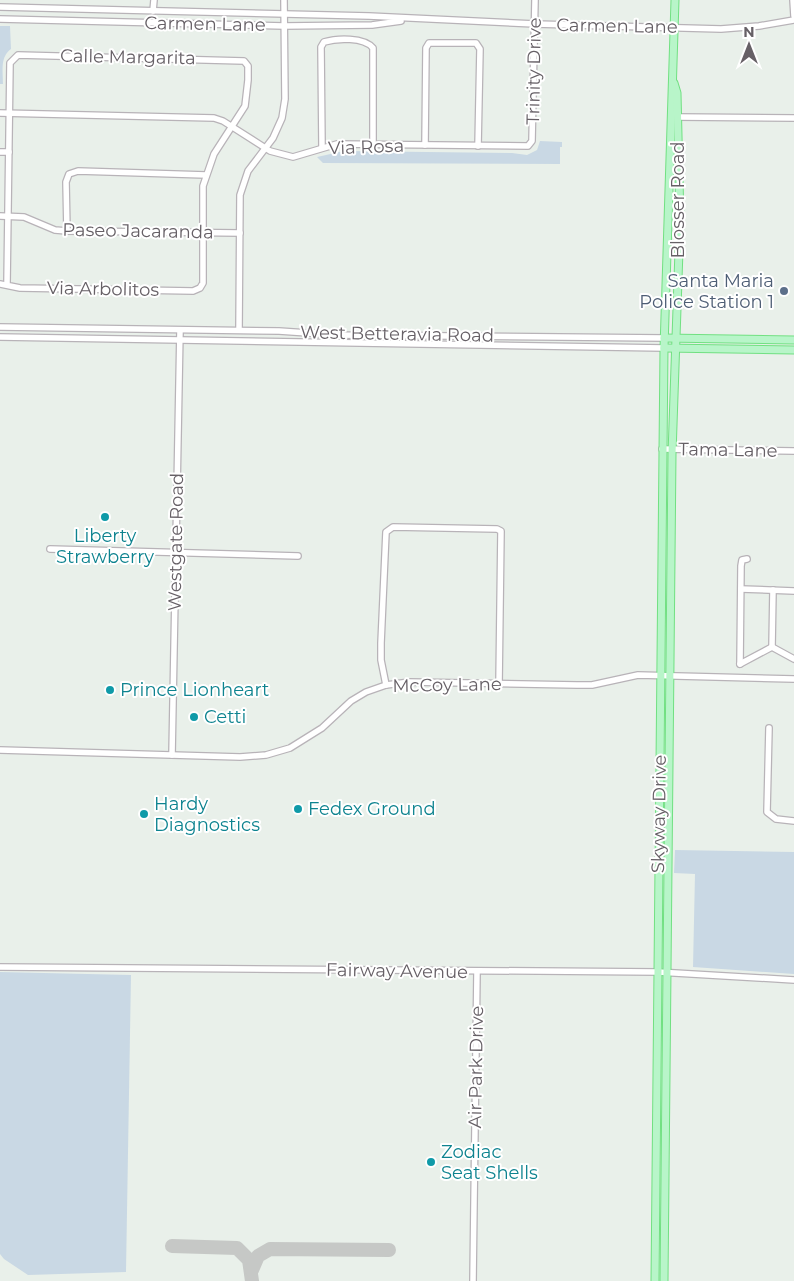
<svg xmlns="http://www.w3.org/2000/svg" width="794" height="1281" viewBox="0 0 794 1281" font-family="Montserrat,sans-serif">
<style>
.green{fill:#c9d8e4}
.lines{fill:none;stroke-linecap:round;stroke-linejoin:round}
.taxiway{stroke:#c6c8c6;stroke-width:14}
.minor-casing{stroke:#b8b3b8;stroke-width:8}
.major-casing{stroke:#71e082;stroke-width:9}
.minor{stroke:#fff;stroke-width:5.5}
.major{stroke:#b8f5c9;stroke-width:7}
.service-dot{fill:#5c6f8a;stroke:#fff;stroke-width:2}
.culture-dot{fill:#0f9aa8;stroke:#fff;stroke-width:2}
.labels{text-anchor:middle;stroke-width:4;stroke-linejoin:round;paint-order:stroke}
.street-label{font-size:18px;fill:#666066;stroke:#fff}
.service-label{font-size:18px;fill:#4e5e75;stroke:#fff;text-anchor:end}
.culture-label{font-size:18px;fill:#0d838f;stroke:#fff;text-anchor:start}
</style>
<rect width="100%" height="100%" fill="#e9f0ea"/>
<g class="green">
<path d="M 0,26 L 10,26 L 11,49 C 0,57 3,70 3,84 L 0,84 Z"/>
<path d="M 540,141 L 562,142 L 562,147 L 560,147 L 560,164 L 323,163 L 317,157 L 344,151 L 512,153 L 527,155 L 537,150 Z"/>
<path d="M 675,850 L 794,852 L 794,974 L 693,967 L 695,874 L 674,873 Z"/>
<path d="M 0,972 L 131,975 L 126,1272 L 28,1275 L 4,1259 L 0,1254 Z"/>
</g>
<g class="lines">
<g class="taxiway">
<path d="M 172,1246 L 237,1248 L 249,1260 L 252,1281"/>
<path d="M 252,1270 L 258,1256 L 270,1249 L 389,1250"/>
</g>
<defs>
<g id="minor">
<path d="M 793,0 L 794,16"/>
<path d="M 0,7 L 369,16 L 535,24 L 721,29 L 759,26 L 794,20"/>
<path d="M 153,11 L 154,0"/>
<path d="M 0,19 L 284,26 L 372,25 L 401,21"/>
<path d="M 0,113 L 214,118 L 223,121 L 270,151 L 293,157 L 337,144 L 528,146 L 532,141 L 535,0"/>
<path d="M 678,117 L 794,118"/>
<path d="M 425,145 L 426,48 L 429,43 L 476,43 L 480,49 L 478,146"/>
<path d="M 322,147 L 321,47 L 324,42 C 337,38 364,37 373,48 L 373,145"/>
<path d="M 0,152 L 9,152"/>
<path d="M 0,216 L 24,217 L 55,230 L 67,231 L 240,233"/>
<path d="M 67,231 L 66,182 L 69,174 L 78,171 L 206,175"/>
<path d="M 0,284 L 20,288 L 193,291 L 200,288 L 203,283 L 203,186 L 214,154 L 245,106 L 248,80 L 248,66 L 244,61 L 18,55 L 10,63 L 7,284"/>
<path d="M 0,327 L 279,331 L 337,335 L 664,338"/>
<path d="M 239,330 L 240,195 L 248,171 L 273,138 L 282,118 L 285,99 L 284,0"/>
<path d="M 0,337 L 664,348"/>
<path d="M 662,449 L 794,451"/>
<path d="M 50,549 L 298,556"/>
<path d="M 741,589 L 794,591"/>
<path d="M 772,647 L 773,590"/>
<path d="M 740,664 L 741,566 L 742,560 L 747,559"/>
<path d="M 740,664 L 772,647 L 794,659"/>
<path d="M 386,685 L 381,660 L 381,643 L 386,532 L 393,527 L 497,529 L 501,531 L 499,684"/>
<path d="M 769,728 L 767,812 L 776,819 L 794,821"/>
<path d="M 0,750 L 240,757 L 266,755 L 290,748 L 322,728 L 351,701 L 366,692 L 386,685 L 410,682 L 577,685 L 592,685 L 638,675 L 794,679"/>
<path d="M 172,755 L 180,330"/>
<path d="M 0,967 L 658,972 L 794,980"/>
<path d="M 473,1281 L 477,972"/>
</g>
<g id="major">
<path d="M 664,338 L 794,340"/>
<path d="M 664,348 L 794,350"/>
<path d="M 655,1281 L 664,348 L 675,0"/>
<path d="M 664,1281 L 672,454 L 680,221 L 677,93 L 674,83"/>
</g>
</defs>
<use href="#minor" class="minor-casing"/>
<use href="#major" class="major-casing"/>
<use href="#minor" class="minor"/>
<use href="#major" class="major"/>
</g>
<circle class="service-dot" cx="784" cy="291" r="5"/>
<g class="culture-dot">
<circle cx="105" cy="517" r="5"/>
<circle cx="110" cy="690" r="5"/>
<circle cx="194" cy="717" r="5"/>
<circle cx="298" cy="809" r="5"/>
<circle cx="144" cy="814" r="5"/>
<circle cx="431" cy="1162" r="5"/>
</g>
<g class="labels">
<g class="street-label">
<text transform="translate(205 24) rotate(1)" y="6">Carmen Lane</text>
<text transform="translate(617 26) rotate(1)" y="6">Carmen Lane</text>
<text transform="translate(128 57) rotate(1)" y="6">Calle Margarita</text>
<text transform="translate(534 71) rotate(-89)" y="6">Trinity Drive</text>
<text transform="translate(366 147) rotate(-2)" y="6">Via Rosa</text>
<text transform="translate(678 200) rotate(-90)" y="6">Blosser Road</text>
<text transform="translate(138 231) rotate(1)" y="6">Paseo Jacaranda</text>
<text transform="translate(103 289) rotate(1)" y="6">Via Arbolitos</text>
<text transform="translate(397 334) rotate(1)" y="6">West Betteravia Road</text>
<text transform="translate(728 450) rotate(1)" y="6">Tama Lane</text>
<text transform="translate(176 542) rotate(-89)" y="6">Westgate Road</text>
<text transform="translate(447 685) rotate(-1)" y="6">McCoy Lane</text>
<text transform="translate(659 814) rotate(-89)" y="6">Skyway Drive</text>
<text transform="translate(397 971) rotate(1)" y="6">Fairway Avenue</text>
<text transform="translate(476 1067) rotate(-89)" y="6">Air Park Drive</text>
</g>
<g class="service-label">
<text x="774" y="287">Santa Maria<tspan x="774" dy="21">Police Station 1</tspan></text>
</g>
<g class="culture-label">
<text x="105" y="542" text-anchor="middle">Liberty<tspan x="105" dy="21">Strawberry</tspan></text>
<text x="120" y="696">Prince Lionheart</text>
<text x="204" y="723">Cetti</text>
<text x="154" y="810">Hardy<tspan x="154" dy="21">Diagnostics</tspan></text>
<text x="308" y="815">Fedex Ground</text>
<text x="441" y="1158">Zodiac<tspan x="441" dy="21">Seat Shells</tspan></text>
</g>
</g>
<g transform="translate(749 45)" stroke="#ffffff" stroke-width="4" paint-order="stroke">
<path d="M0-4L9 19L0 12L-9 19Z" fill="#666066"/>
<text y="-8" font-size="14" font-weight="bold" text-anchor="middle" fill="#666066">N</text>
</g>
</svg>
